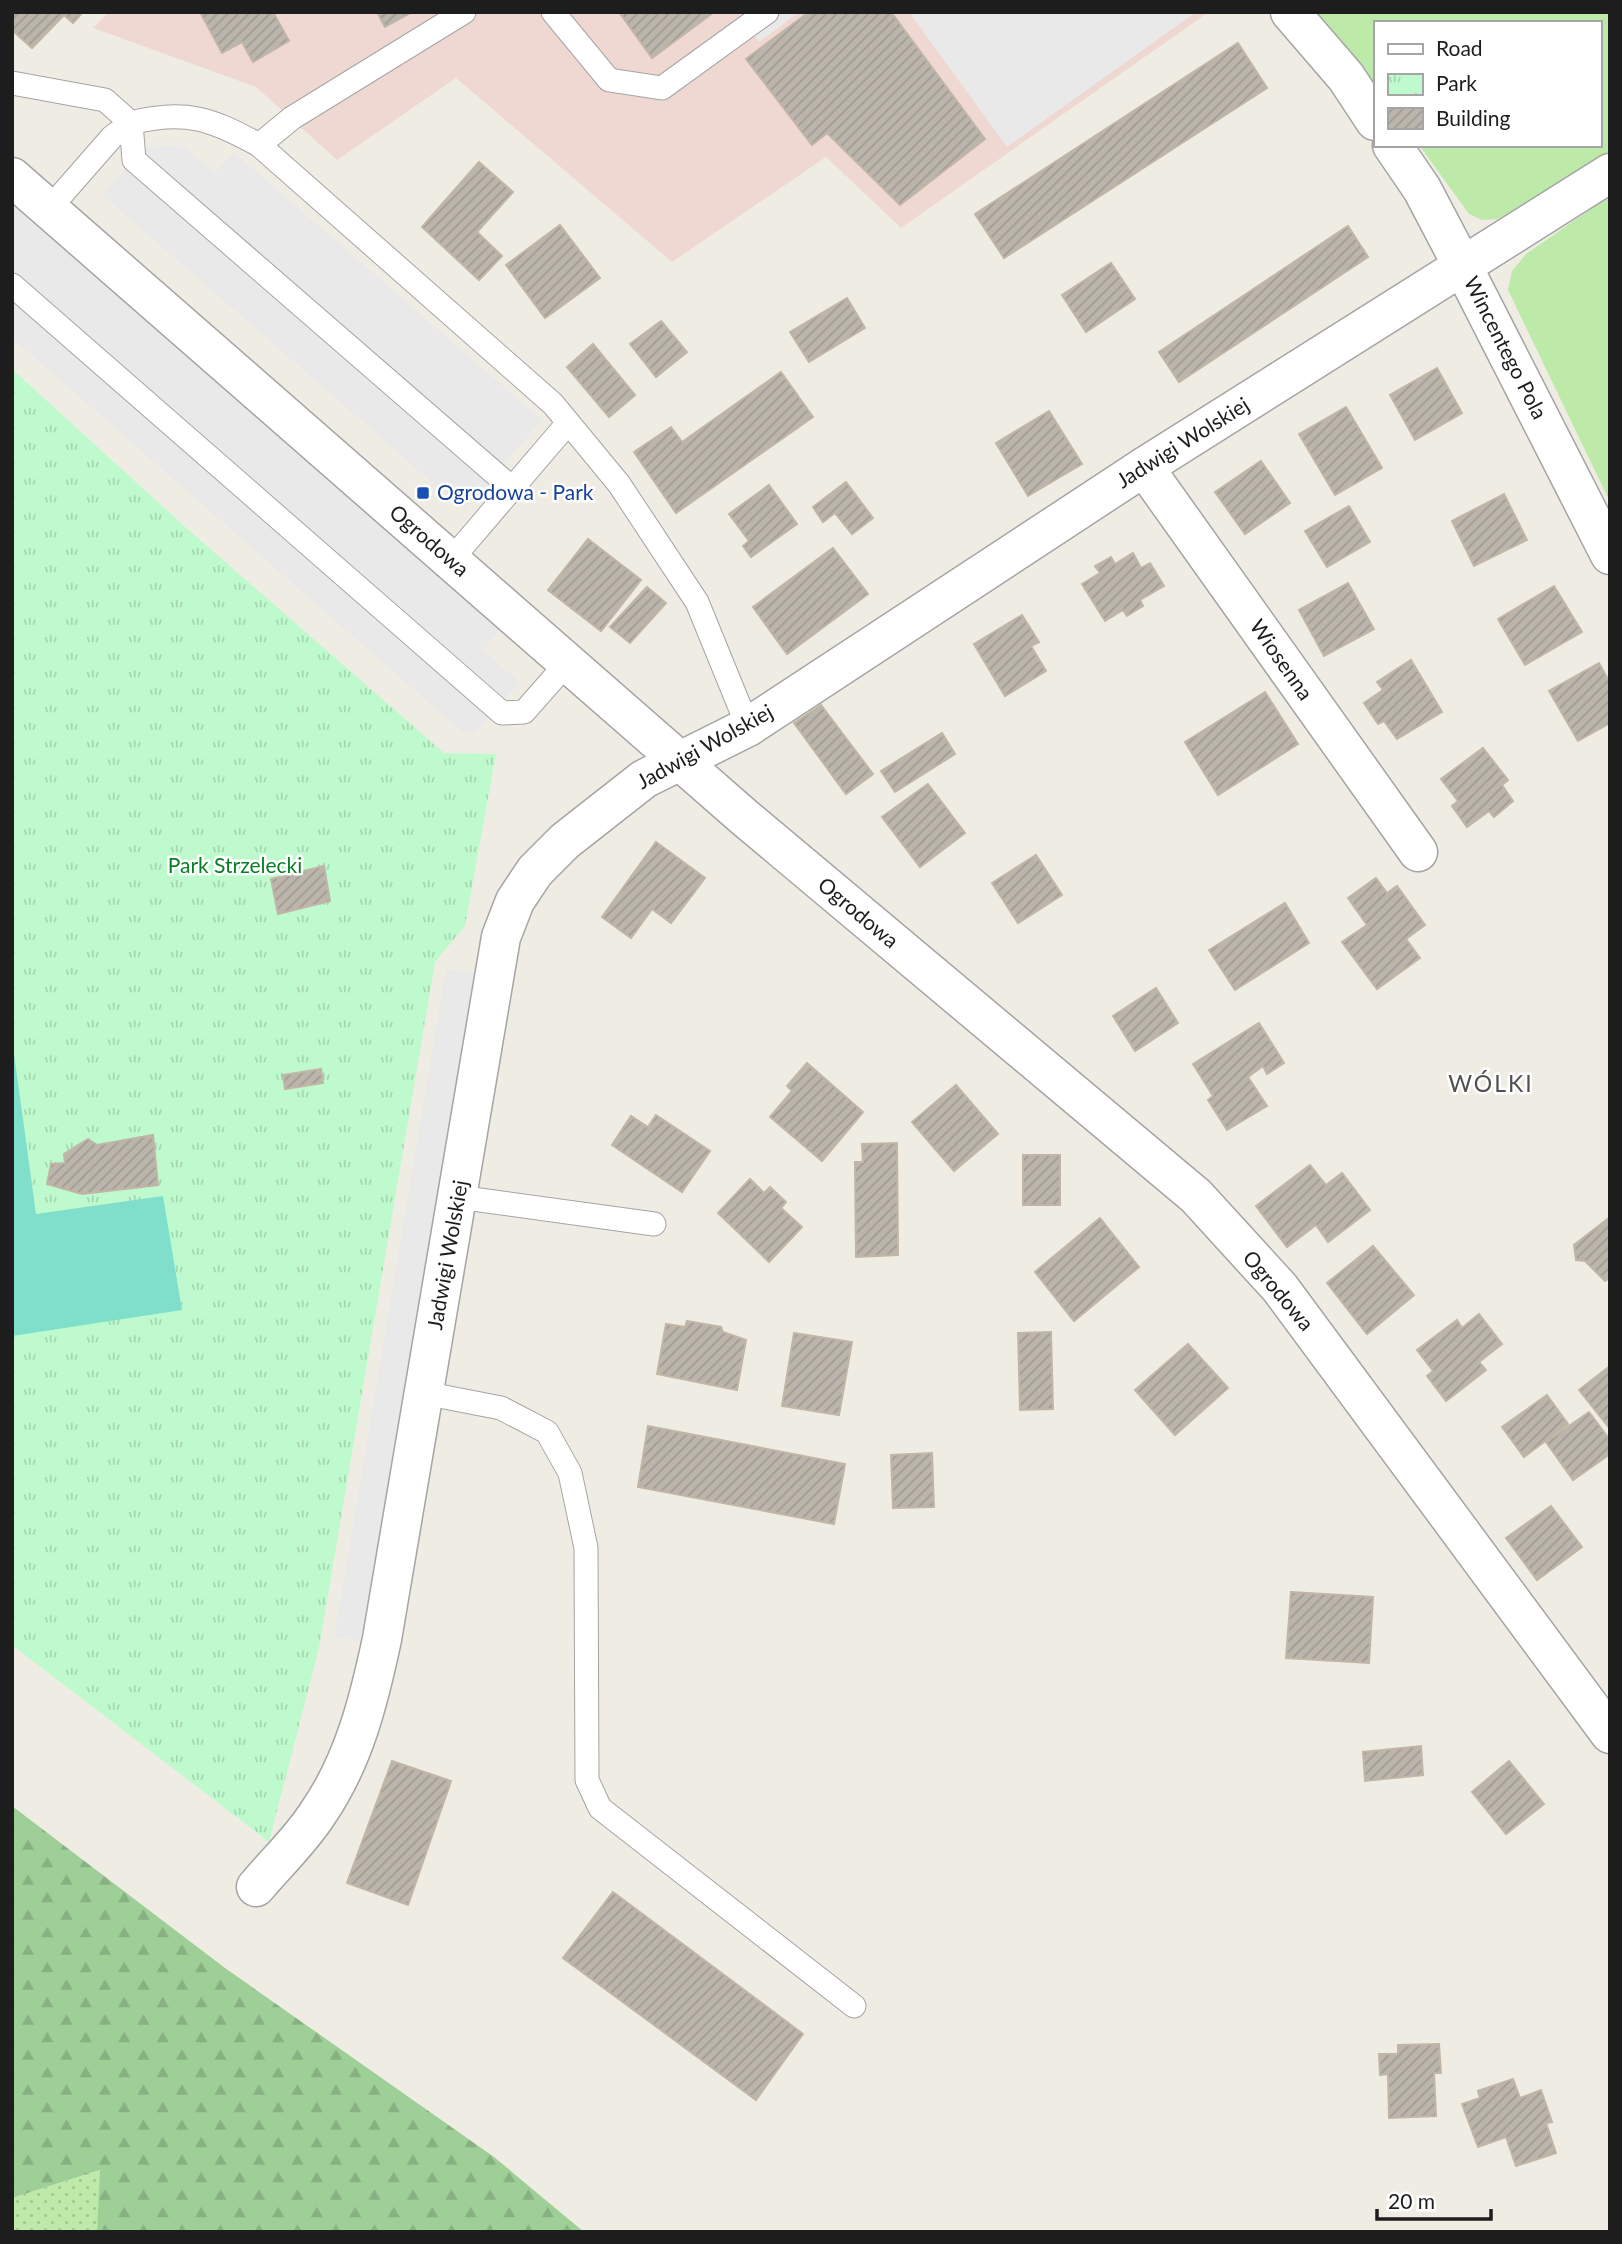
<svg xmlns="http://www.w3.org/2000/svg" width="1622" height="2244" viewBox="0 0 1622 2244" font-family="Lato,sans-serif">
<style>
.commercial{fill:#f0d8d2}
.grass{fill:url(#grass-dots)}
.forest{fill:url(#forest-firs)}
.park{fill:url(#park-tufts)}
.garden{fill:#bdeaa8}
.pitch{fill:#80dfca}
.parking{fill:#e9e9e9}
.building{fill:url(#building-hatch);stroke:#c1b6a5;stroke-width:2}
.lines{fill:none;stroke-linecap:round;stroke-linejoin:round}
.lane-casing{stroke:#a4a4a4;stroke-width:25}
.street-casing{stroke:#a4a4a4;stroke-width:41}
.lane{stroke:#fff;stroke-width:23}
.street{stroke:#fff;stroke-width:38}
.transit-dot{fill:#1a4fb4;stroke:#fff;stroke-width:2.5}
.labels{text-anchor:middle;stroke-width:5;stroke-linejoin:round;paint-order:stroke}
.street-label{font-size:21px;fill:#1d1d1d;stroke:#fff}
.transit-label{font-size:21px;fill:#164399;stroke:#fff;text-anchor:start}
.park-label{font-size:21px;fill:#0a7d27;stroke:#fff}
.neighbourhood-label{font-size:23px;letter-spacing:2px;fill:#505050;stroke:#fff}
</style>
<defs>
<pattern id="grass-dots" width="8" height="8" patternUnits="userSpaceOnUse" patternTransform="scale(1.75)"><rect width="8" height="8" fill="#bdeaa8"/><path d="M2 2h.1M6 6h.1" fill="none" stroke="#a2c890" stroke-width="1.8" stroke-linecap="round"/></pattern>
<pattern id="forest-firs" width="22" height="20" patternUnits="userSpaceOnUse" patternTransform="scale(1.75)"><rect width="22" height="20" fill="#9ecf97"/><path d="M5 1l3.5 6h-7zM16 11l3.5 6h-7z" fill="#88b182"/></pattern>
<pattern id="park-tufts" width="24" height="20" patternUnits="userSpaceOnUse" patternTransform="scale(1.75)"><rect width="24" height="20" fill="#bfface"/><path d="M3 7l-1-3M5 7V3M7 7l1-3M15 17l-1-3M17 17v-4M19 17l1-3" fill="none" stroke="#a4d6b0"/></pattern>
<pattern id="building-hatch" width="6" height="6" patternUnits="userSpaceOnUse" patternTransform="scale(1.75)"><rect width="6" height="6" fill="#bbb5ac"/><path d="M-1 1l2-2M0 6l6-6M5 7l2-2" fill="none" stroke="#a09b94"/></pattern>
</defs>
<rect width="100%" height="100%" fill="#efede3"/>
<path class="commercial" d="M 109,12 L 1209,12 L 901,228 L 826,157 L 672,262 L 456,78 L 337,160 L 256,87 L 93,28 Z"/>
<path class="grass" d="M 101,2170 L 97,2232 L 12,2232 L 12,2198 Z"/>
<path class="forest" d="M 12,1806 L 225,1968 L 494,2157 L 584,2232 L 97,2232 L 100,2170 L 12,2198 Z"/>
<path class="park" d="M 12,369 L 183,525 L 444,753 L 496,754 L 465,926 L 435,962 L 319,1648 L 269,1842 L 12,1645 Z"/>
<g class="garden">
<path d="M 1312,12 L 1610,12 L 1610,151 L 1498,219 L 1482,220 L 1469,214 L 1419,145 L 1599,145 L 1599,23 L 1375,23 L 1375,85 Z"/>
<path d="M 1610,196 L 1610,502 L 1508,290 L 1512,271 L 1526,254 Z"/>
</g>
<path class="pitch" d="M 12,1039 L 36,1214 L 163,1196 L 182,1310 L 12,1336 Z"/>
<g class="parking">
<path d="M 737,12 L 799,12 L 759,42 Z"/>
<path d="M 909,12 L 1196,12 L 1007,147 Z"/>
<path d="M 183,145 L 215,173 L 234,152 L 542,420 L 464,510 L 102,195 L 145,147 Z"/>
<path d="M 12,201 L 501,629 L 483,650 L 520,682 L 475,733 L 463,733 L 12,338 Z"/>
<path d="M 446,969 L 475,973 L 362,1641 L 334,1637 Z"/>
</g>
<g class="building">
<path d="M 12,12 L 67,12 L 32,48 L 12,30 Z"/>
<path d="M 67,12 L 83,12 L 73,23 L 64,15 Z"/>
<path d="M 200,12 L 273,12 L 289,41 L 253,62 L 242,42 L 222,53 Z"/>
<path d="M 377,12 L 412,12 L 385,27 Z"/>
<path d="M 619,12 L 714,12 L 652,58 Z"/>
<path d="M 809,12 L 891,12 L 985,139 L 900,205 L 827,133 L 812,145 L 746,59 Z"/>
<path d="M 1238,43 L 1267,88 L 1004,258 L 975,214 Z"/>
<path d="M 479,162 L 513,192 L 477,232 L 502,256 L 479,280 L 422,227 Z"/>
<path d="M 560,225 L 600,278 L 545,318 L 506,265 Z"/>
<path d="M 1348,226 L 1368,257 L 1179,382 L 1159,352 Z"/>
<path d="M 1111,263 L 1135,299 L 1086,332 L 1062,295 Z"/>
<path d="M 847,298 L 865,328 L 809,362 L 790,332 Z"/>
<path d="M 661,321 L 687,352 L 656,377 L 630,344 Z"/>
<path d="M 593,344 L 635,395 L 609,417 L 567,367 Z"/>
<path d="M 1437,368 L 1462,413 L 1415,440 L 1390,395 Z"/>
<path d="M 781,372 L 813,417 L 676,513 L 634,452 L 671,427 L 682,442 Z"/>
<path d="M 1346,407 L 1382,468 L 1335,495 L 1299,434 Z"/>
<path d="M 1049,411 L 1082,464 L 1028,496 L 996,443 Z"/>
<path d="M 1261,461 L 1290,503 L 1245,534 L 1215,492 Z"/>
<path d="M 846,482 L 873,518 L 852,534 L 835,513 L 823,522 L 813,507 Z"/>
<path d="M 769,485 L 797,524 L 751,557 L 743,546 L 749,541 L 729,514 Z"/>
<path d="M 1504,494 L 1527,540 L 1474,566 L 1452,521 Z"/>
<path d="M 1349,506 L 1370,542 L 1327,567 L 1305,531 Z"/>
<path d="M 588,539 L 641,580 L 601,631 L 548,590 Z"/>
<path d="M 833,548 L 868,594 L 787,654 L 753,607 Z"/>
<path d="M 1133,553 L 1141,568 L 1150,563 L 1164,586 L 1140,600 L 1143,606 L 1127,616 L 1123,610 L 1105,621 L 1082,584 L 1100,573 L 1095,566 L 1111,557 L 1115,564 Z"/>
<path d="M 1348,583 L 1374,629 L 1324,656 L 1299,610 Z"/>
<path d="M 1554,586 L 1582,632 L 1525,665 L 1498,619 Z"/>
<path d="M 647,587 L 666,603 L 630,643 L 610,627 Z"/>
<path d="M 1022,615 L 1039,642 L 1031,646 L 1046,671 L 1005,696 L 974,644 Z"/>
<path d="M 1411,660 L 1442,712 L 1397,739 L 1384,721 L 1378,724 L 1364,703 L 1383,690 L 1377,682 Z"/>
<path d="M 1599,663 L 1610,683 L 1610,723 L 1578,741 L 1549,691 Z"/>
<path d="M 1265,692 L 1298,744 L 1218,795 L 1185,742 Z"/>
<path d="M 821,705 L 873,774 L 846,794 L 794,723 Z"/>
<path d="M 942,733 L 955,754 L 895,792 L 881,771 Z"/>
<path d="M 1483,748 L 1508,780 L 1502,785 L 1513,801 L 1494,817 L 1489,811 L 1467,827 L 1452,806 L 1458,801 L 1441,779 Z"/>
<path d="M 928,784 L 965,833 L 920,867 L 882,817 Z"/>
<path d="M 656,842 L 705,878 L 671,923 L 652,909 L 631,938 L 602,917 Z"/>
<path d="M 1036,855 L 1062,895 L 1018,923 L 992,883 Z"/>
<path d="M 324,866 L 330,901 L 278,914 L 271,879 Z"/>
<path d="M 1376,878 L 1387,893 L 1397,886 L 1425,925 L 1406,939 L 1420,958 L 1377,989 L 1342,942 L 1367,925 L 1348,898 Z"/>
<path d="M 1285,903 L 1309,943 L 1235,990 L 1209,950 Z"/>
<path d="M 1156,988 L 1178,1023 L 1135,1051 L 1113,1016 Z"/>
<path d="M 1259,1023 L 1284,1063 L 1267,1074 L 1263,1066 L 1248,1077 L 1267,1106 L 1227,1130 L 1208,1100 L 1213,1096 L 1193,1064 Z"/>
<path d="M 807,1063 L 863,1112 L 822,1161 L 770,1117 L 792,1091 L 787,1086 Z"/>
<path d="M 321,1069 L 323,1083 L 285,1089 L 283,1075 Z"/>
<path d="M 956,1085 L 998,1134 L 954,1171 L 912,1122 Z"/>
<path d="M 656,1115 L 710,1151 L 682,1192 L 612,1145 L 631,1116 L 648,1127 Z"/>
<path d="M 153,1135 L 158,1185 L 82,1194 L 47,1184 L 51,1164 L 65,1163 L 64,1154 L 88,1139 L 97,1145 Z"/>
<path d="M 897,1143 L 898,1255 L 856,1257 L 855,1162 L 863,1162 L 862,1144 Z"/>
<rect x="1023" y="1155" width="37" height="50"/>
<path d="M 1310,1165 L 1326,1185 L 1342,1173 L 1370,1210 L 1328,1242 L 1316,1225 L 1287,1247 L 1256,1206 Z"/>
<path d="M 750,1179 L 764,1193 L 770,1187 L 786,1202 L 781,1208 L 802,1227 L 769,1262 L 718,1213 Z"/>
<path d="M 1610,1217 L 1610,1278 L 1605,1281 L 1585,1261 L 1576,1260 L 1574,1245 Z"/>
<path d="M 1100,1218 L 1139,1267 L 1074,1321 L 1035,1272 Z"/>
<path d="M 1373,1246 L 1414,1295 L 1367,1334 L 1327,1283 Z"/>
<path d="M 1479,1314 L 1502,1344 L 1479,1362 L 1486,1370 L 1446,1401 L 1427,1376 L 1433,1371 L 1417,1350 L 1457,1320 L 1462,1328 Z"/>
<path d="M 687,1321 L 721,1327 L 723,1332 L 746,1340 L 737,1390 L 657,1374 L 666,1324 L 685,1327 Z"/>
<path d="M 1051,1332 L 1053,1409 L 1020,1410 L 1018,1333 Z"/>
<path d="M 794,1333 L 852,1342 L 839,1415 L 782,1406 Z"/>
<path d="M 1188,1344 L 1228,1388 L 1175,1435 L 1135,1390 Z"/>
<path d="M 1610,1366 L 1610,1429 L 1579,1390 Z"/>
<path d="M 1547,1395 L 1568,1424 L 1524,1457 L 1502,1427 Z"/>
<path d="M 1589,1412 L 1610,1440 L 1610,1454 L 1573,1480 L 1546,1442 Z"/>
<path d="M 648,1426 L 845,1464 L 834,1524 L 638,1487 Z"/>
<path d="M 932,1453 L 934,1507 L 893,1508 L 891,1455 Z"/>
<path d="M 1551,1506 L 1582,1547 L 1537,1580 L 1506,1538 Z"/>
<path d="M 1291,1592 L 1373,1597 L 1369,1663 L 1286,1658 Z"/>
<path d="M 1421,1746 L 1423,1775 L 1365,1781 L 1363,1752 Z"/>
<path d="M 392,1761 L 451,1781 L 408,1905 L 347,1883 Z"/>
<path d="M 1509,1761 L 1544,1804 L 1506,1834 L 1472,1792 Z"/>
<path d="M 613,1892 L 803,2034 L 756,2100 L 563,1958 Z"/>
<path d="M 1439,2044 L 1441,2073 L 1434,2073 L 1436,2116 L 1389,2118 L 1388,2074 L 1380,2075 L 1379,2054 L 1398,2054 L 1398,2045 Z"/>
<path d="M 1513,2079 L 1520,2098 L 1541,2090 L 1552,2122 L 1546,2123 L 1556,2153 L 1516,2166 L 1506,2137 L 1478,2147 L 1462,2104 L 1480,2098 L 1478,2091 Z"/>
</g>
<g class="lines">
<defs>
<g id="lane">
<path d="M 553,12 L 609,80 L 662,88 L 767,12"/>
<path d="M 12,83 L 105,100 L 131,123 C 185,109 212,119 259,145 L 553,404 L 619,484 L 697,602 L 748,727"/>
<path d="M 131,123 L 134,160 L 513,489"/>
<path d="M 259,145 L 292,118 L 464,12"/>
<path d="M 49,209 L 112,137 L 131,123"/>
<path d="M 12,285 L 502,713 L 524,712 L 568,662"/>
<path d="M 451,560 L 568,423"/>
<path d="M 458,1197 L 654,1224"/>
<path d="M 424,1393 L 501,1408 L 547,1432 L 570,1473 L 586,1548 L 587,1780 L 600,1808 L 854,2006"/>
</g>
<g id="street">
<path d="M 1290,12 L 1346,77 L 1375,121"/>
<path d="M 1392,145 L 1422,189 L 1463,267 L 1610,555"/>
<path d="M 12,177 L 744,817 L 1196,1196 L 1280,1288 L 1610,1734"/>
<path d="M 1144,467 L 1418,852"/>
<path d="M 256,1887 C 276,1863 301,1840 318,1813 C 354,1761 369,1700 382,1639 L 501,937 L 515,901 L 535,871 L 565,841 L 644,779 L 748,727 L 1144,467 L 1610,173"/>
</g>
</defs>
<use href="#lane" class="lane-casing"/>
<use href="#street" class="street-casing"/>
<use href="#lane" class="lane"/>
<use href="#street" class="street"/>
</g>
<rect class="transit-dot" x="416" y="486" width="14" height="14" rx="3.5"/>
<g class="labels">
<g class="street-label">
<text transform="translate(1505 348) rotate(63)" y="7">Wincentego Pola</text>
<text transform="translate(1183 443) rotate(-32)" y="7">Jadwigi Wolskiej</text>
<text transform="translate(429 541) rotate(41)" y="7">Ogrodowa</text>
<text transform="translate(1281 660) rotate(55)" y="7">Wiosenna</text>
<text transform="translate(705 747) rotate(-29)" y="7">Jadwigi Wolskiej</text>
<text transform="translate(858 913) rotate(40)" y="7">Ogrodowa</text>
<text transform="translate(448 1255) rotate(-80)" y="7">Jadwigi Wolskiej</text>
<text transform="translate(1278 1291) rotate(50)" y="7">Ogrodowa</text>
</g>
<g class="transit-label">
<text x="437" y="500">Ogrodowa - Park</text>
</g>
<g class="park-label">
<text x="235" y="873">Park Strzelecki</text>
</g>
<g class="neighbourhood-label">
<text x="1491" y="1092">WÓLKI</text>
</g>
</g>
<rect width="1622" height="2244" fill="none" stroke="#1d1d1d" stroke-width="28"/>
<rect x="1374" y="21" width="228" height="126" fill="#ffffff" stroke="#a5a5a5" stroke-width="2"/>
<rect x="1388" y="44" width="35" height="10" fill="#ffffff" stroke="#a5a5a5" stroke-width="2"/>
<text x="1436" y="56" font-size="21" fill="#1d1d1d">Road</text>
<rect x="1388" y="74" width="35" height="21" fill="url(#park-tufts)" stroke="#a5a5a5" stroke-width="2"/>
<text x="1436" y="91" font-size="21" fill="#1d1d1d">Park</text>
<rect x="1388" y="108" width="35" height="21" fill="url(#building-hatch)" stroke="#a5a5a5" stroke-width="2"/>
<text x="1436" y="126" font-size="21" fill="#1d1d1d">Building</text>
<path d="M1377 2209v10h114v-10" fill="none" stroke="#1d1d1d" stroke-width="3.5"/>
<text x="1388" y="2209" font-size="21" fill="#1d1d1d" stroke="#ffffff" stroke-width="5" paint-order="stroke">20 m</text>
</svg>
